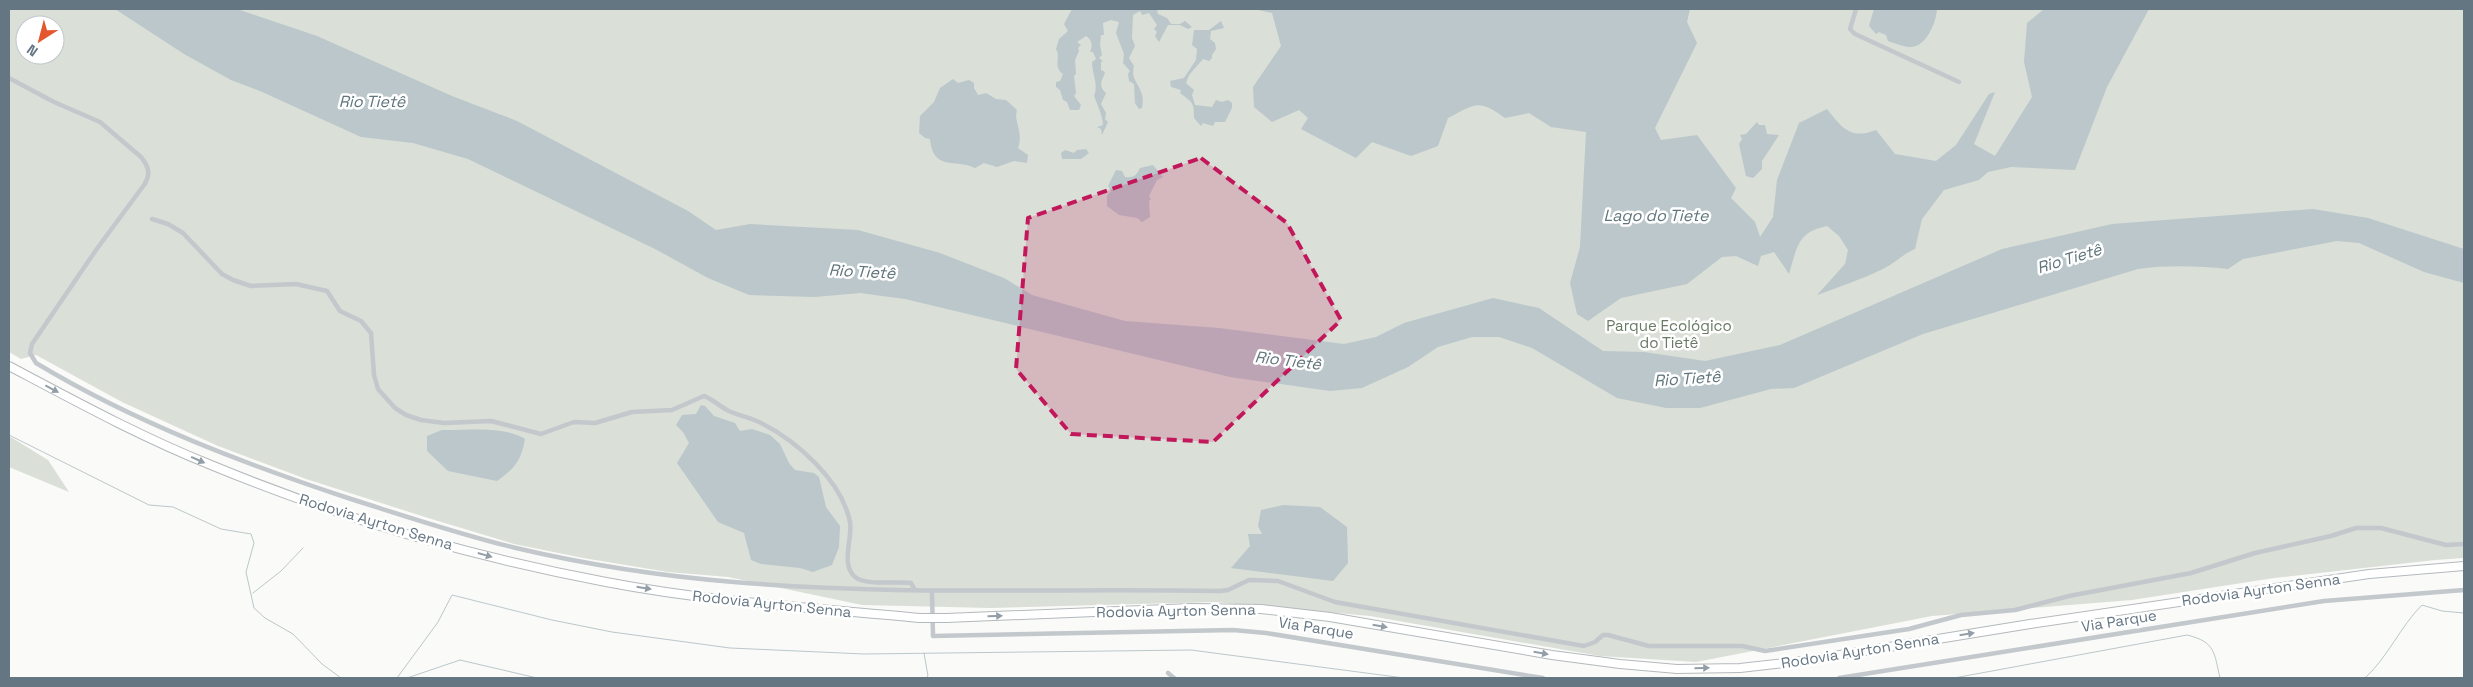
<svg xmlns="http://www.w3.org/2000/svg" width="2473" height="687" viewBox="0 0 2473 687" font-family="'Space Grotesk',sans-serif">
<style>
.green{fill:#dadfd7;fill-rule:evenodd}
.water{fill:#bbc7cb}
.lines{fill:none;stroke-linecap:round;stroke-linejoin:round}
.stream{stroke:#bbc7cb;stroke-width:1}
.motorway-casing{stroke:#b4b9bd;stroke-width:10}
.minor{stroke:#c3c8cc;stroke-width:4.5}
.motorway{stroke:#fff;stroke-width:8}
.motorway-bridge-casing{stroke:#b4b9bd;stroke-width:10;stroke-linecap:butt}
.motorway-bridge{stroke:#fff;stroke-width:8}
.oneway{fill:#939fa8}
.marked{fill:#c2185b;fill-opacity:0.2;stroke:#c2185b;stroke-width:4;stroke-dasharray:10 6;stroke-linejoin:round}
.labels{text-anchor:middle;stroke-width:5;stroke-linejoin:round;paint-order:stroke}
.park-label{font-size:15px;fill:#687a64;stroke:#fff}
.street-label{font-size:15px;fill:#657683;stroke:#fff}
.water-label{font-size:16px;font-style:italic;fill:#60757c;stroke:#fff}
</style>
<rect width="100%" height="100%" fill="#fafaf8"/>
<g class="green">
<path d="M 9,9 L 2464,9 L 2464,558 L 2435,560 L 2274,578 L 2132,600 L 1932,616 L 1696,662 L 1600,656 L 1370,616 L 1215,602 L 991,608 L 862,605 L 728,577 L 668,572 L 583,558 L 514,544 L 425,517 L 306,479 L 218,446 L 122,402 L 36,355 L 21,359 L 9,352 ZM 25,25 L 55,25 L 55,55 L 25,55 Z"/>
<path d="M 9,436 L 48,460 L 69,492 L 9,467 Z"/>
</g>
<g class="water">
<path d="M 115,9 L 237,9 L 317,36 L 452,96 L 517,121 L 688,211 L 716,230 L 750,224 L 858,230 L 940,253 L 1004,278 L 1032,295 L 1125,321 L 1219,328 L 1344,344 L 1376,337 L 1404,323 L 1493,298 L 1539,308 L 1603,351 L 1644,352 L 1705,361 L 1780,345 L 2002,249 L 2112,224 L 2313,209 L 2368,218 L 2464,249 L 2464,283 L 2424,272 L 2359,243 L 2337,241 L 2243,259 L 2228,269 C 2199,266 2167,265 2138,269 L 1923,334 L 1794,388 L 1771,389 L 1700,408 L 1666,408 L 1617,398 L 1532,348 L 1499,337 L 1472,337 L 1438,347 L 1408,367 L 1362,388 L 1330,391 L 1230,377 L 905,299 L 860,293 L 815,297 L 749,295 L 708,278 L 655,249 L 468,159 L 413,143 L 361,137 L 260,91 L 231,80 L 184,54 Z"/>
<path d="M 1072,9 L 1157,9 L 1158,14 L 1167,18 L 1171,24 L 1180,24 L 1185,21 L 1192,27 L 1188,29 L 1180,25 L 1168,25 L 1159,42 L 1155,36 L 1157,32 L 1154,29 L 1157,25 L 1149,13 L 1142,15 L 1140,11 L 1133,15 L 1132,38 L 1135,46 L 1129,58 L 1134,66 C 1129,83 1147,87 1142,108 L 1139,109 L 1135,103 L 1134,84 L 1129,81 L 1128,74 L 1130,71 L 1123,63 L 1124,54 L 1116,33 L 1119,22 L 1111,20 L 1103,23 L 1104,35 L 1101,35 L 1100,45 L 1102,55 L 1099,58 L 1103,61 L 1101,62 L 1101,70 L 1105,72 C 1103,80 1097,85 1106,93 L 1101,104 L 1106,113 L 1105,119 L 1108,122 L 1102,135 L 1101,129 L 1097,127 L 1103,125 C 1102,114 1098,106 1094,96 C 1099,84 1092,75 1092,62 L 1096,59 L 1093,52 L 1090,52 C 1093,46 1092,40 1086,36 L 1077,42 L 1081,45 L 1078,48 L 1079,51 L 1075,60 L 1076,74 L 1074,76 L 1076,93 L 1074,96 L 1081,105 L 1079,110 L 1070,110 L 1067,102 L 1063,100 L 1060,90 L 1056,87 L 1056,82 L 1060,81 L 1063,74 C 1053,67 1061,58 1056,49 L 1059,39 L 1068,31 L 1064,24 Z"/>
<path d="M 1254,9 L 1690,9 L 1687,22 L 1697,43 L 1655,128 L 1661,140 L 1697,135 L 1736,188 L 1731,198 L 1755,222 L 1760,237 L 1773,217 L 1777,180 L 1799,123 L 1827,109 C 1842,128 1851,140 1876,130 L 1895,154 L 1936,161 L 1956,145 L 1989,94 L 1995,92 L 1974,144 L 1995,156 L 2032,97 L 2024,62 L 2027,23 L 2044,9 L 2149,9 L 2107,87 L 2075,170 L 2011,167 L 1988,172 L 1979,180 L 1944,190 L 1922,219 L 1915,249 C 1903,254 1895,263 1883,269 C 1862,279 1839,287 1817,295 L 1845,264 L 1848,250 L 1839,236 L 1827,226 C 1797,232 1797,248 1789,274 L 1774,252 L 1761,256 L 1758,266 L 1736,256 L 1722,257 L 1687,284 L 1621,298 L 1588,321 L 1577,314 L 1570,283 L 1580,247 L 1586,132 L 1551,127 L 1529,113 L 1505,118 C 1479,99 1476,103 1448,118 L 1438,146 L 1411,156 L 1372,142 L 1356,158 L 1301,129 L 1308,118 L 1299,110 L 1272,122 L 1254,107 L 1253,87 L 1281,46 L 1272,13 Z"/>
<path d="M 1874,9 L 1937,9 C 1936,23 1926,49 1908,47 C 1902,46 1895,43 1888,41 L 1886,35 L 1879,32 L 1876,34 L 1869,26 Z"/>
<path d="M 1221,21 L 1224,28 L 1211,31 L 1210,39 L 1215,43 L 1216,49 L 1212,55 L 1212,58 L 1209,61 L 1203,59 L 1189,75 L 1186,83 L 1194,90 L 1192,95 L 1195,105 L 1212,107 L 1216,100 L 1222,102 L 1228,100 L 1232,103 L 1232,108 L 1225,122 L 1215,122 L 1213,126 L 1203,123 L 1201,126 L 1194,118 C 1194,102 1193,103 1180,93 L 1181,90 L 1171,87 L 1170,81 L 1184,78 L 1196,60 L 1197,49 L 1192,45 L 1194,30 L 1209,30 Z"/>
<path d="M 953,79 L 958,83 L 969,80 L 974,83 L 974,88 L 978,95 L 986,93 L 996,99 L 1006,100 L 1017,110 C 1013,121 1024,132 1018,148 L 1028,155 L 1027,163 L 1014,161 L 997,167 L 984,163 L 975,168 C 955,158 933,172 930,139 L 925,138 L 919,133 L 920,116 L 934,102 L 940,88 Z"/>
<path d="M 1757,122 L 1759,125 L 1765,125 L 1767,134 L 1779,135 L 1762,161 L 1762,169 L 1753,178 L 1746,176 L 1739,144 L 1742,139 L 1740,135 L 1746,134 Z"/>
<path d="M 1086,149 L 1089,153 L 1081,159 L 1062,159 L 1061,153 L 1065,150 L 1074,153 L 1077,150 Z"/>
<path d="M 1153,165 L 1163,177 L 1157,180 L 1149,196 L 1151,199 L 1149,201 L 1150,217 L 1142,222 L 1137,218 L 1119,215 L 1107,206 L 1107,196 L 1111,191 L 1108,186 L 1116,170 L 1122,171 L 1125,177 C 1134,178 1136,176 1140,168 Z"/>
<path d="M 701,405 L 705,406 L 714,416 L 735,423 L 740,431 L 752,429 L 770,435 L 780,444 L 789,463 L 795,470 L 814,473 L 819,477 L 826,507 L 840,526 L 839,547 L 832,565 L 813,572 L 800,568 L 761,564 L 751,560 L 744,533 L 718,522 L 677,463 L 689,443 L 683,432 L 676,425 L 682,415 L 696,414 Z"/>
<path d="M 442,430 C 468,431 502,425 525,439 C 521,461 515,468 497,481 L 448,471 L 427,451 L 427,436 Z"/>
<path d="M 1283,505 L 1320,507 L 1347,527 L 1348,563 L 1333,581 L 1231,568 L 1250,546 L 1248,534 L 1262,534 L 1258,526 L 1261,510 Z"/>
</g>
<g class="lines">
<g class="stream">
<path d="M 9,435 L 149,505 L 173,507 L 221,529 L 251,534 L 254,543 L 246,572 L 254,608 L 265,618 L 293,634 L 322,664 L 341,678"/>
<path d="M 253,593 L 281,571 L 303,548"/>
<path d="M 924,653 L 928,676 L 926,678"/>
<path d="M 397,678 L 438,622 L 452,595 L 552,620 L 612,632 L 730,648 L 864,654 L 1191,650 L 1404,678"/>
<path d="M 407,678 L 460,660 L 537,678"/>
<path d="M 1954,678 L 2187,635 C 2216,642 2214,653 2220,678"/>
<path d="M 2365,678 C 2388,657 2400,627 2422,605 L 2442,611 L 2464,613"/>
</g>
<defs>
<g id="motorway">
<path d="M 9,366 C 75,401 141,437 211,465 C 337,517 472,557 606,582 C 710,602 815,608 920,618"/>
<path d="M 946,618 L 1191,608 L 1261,609 L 1330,617 L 1552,655 L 1620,664 L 1677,669 L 1740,668 L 1803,661 L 2030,624 L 2369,574 L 2464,566"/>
</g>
</defs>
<use href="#motorway" class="motorway-casing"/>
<g class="minor">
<path d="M 1856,9 L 1850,29 L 1855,34 L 1959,82"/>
<path d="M 9,78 L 54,102 L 100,122 L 141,157 C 149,167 151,174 144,185 L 96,250 L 32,344 L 30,353 L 36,363 C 134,422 242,463 351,499 C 405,516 461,535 516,548 C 588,565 661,576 734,582 C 896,596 1058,588 1220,591 L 1228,590 L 1249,580 L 1278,581 L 1335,602 L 1584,646 L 1595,642 L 1603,635 L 1608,635 L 1649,646 L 1742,646 L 1765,651 L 1909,629 L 1961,615 L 2015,610 L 2069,596 L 2191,573 L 2255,553 L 2331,536 L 2356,528 L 2381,528 L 2446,545 L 2464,544"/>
<path d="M 152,219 L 168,224 L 183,233 L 222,274 L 233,280 L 251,286 L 296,284 L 327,291 L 340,311 L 361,321 L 371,333 L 374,375 L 378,389 L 395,408 L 406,415 L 421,420 L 444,423 L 491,421 L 541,434 L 574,422 L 595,423 L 632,412 L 672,410 L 704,396 C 713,399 720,407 729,411 C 740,416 751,418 761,423 C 797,441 842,481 850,522 C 853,538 840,564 855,577 C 866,586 897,581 911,583 L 915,590"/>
<path d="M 932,592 L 933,636 L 1233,630 L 1266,633 L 1543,678"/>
<path d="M 1168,673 L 1174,678"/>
<path d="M 1839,678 L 2324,601 L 2464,590"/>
</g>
<use href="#motorway" class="motorway"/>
<defs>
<path id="motorway-bridge" d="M 920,618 L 946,618"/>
</defs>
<use href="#motorway-bridge" class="motorway-bridge-casing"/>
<use href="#motorway-bridge" class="motorway-bridge"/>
</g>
<defs><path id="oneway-solid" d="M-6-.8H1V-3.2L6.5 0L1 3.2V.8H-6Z" transform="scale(1.25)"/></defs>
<g class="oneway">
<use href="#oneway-solid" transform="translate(52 389) rotate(28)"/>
<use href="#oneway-solid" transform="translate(198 460) rotate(24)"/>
<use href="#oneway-solid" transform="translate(485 555) rotate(16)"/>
<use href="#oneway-solid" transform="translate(644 588) rotate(9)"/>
<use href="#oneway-solid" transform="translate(995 616) rotate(-2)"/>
<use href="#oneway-solid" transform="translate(1380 626) rotate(10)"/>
<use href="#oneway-solid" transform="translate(1967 634) rotate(-9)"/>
<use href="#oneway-solid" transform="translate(1541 653) rotate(10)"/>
<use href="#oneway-solid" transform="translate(1702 668) rotate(-1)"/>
</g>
<path class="marked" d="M 1201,158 L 1287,223 L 1341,320 L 1213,442 L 1071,434 L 1016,369 L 1028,218 Z"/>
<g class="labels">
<g class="park-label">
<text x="1669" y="331">Parque Ecológico<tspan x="1669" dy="17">do Tietê</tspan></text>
</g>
<g class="street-label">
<text transform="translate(376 522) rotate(17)" y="5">Rodovia Ayrton Senna</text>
<text transform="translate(2261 590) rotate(-8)" y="5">Rodovia Ayrton Senna</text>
<text transform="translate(772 604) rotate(6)" y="5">Rodovia Ayrton Senna</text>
<text transform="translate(1176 611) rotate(-1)" y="5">Rodovia Ayrton Senna</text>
<text transform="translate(2119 621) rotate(-9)" y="5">Via Parque</text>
<text transform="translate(1316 628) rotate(9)" y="5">Via Parque</text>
<text transform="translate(1860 651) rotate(-9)" y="5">Rodovia Ayrton Senna</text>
</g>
<g class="water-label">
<text x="372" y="107">Rio Tietê</text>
<text x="1656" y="221">Lago do Tiete</text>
<text transform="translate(2069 258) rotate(-17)" y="6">Rio Tietê</text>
<text transform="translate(862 271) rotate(3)" y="6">Rio Tietê</text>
<text transform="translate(1288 360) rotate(7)" y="6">Rio Tietê</text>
<text transform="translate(1687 378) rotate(-4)" y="6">Rio Tietê</text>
</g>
</g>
<rect width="2473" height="687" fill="none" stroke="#657683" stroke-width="20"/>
<g transform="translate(40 40) rotate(216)"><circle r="24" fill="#ffffff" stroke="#c1c8cd"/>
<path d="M0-4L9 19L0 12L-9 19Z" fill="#e4572e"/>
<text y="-8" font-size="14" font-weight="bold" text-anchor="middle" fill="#657683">N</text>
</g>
</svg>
